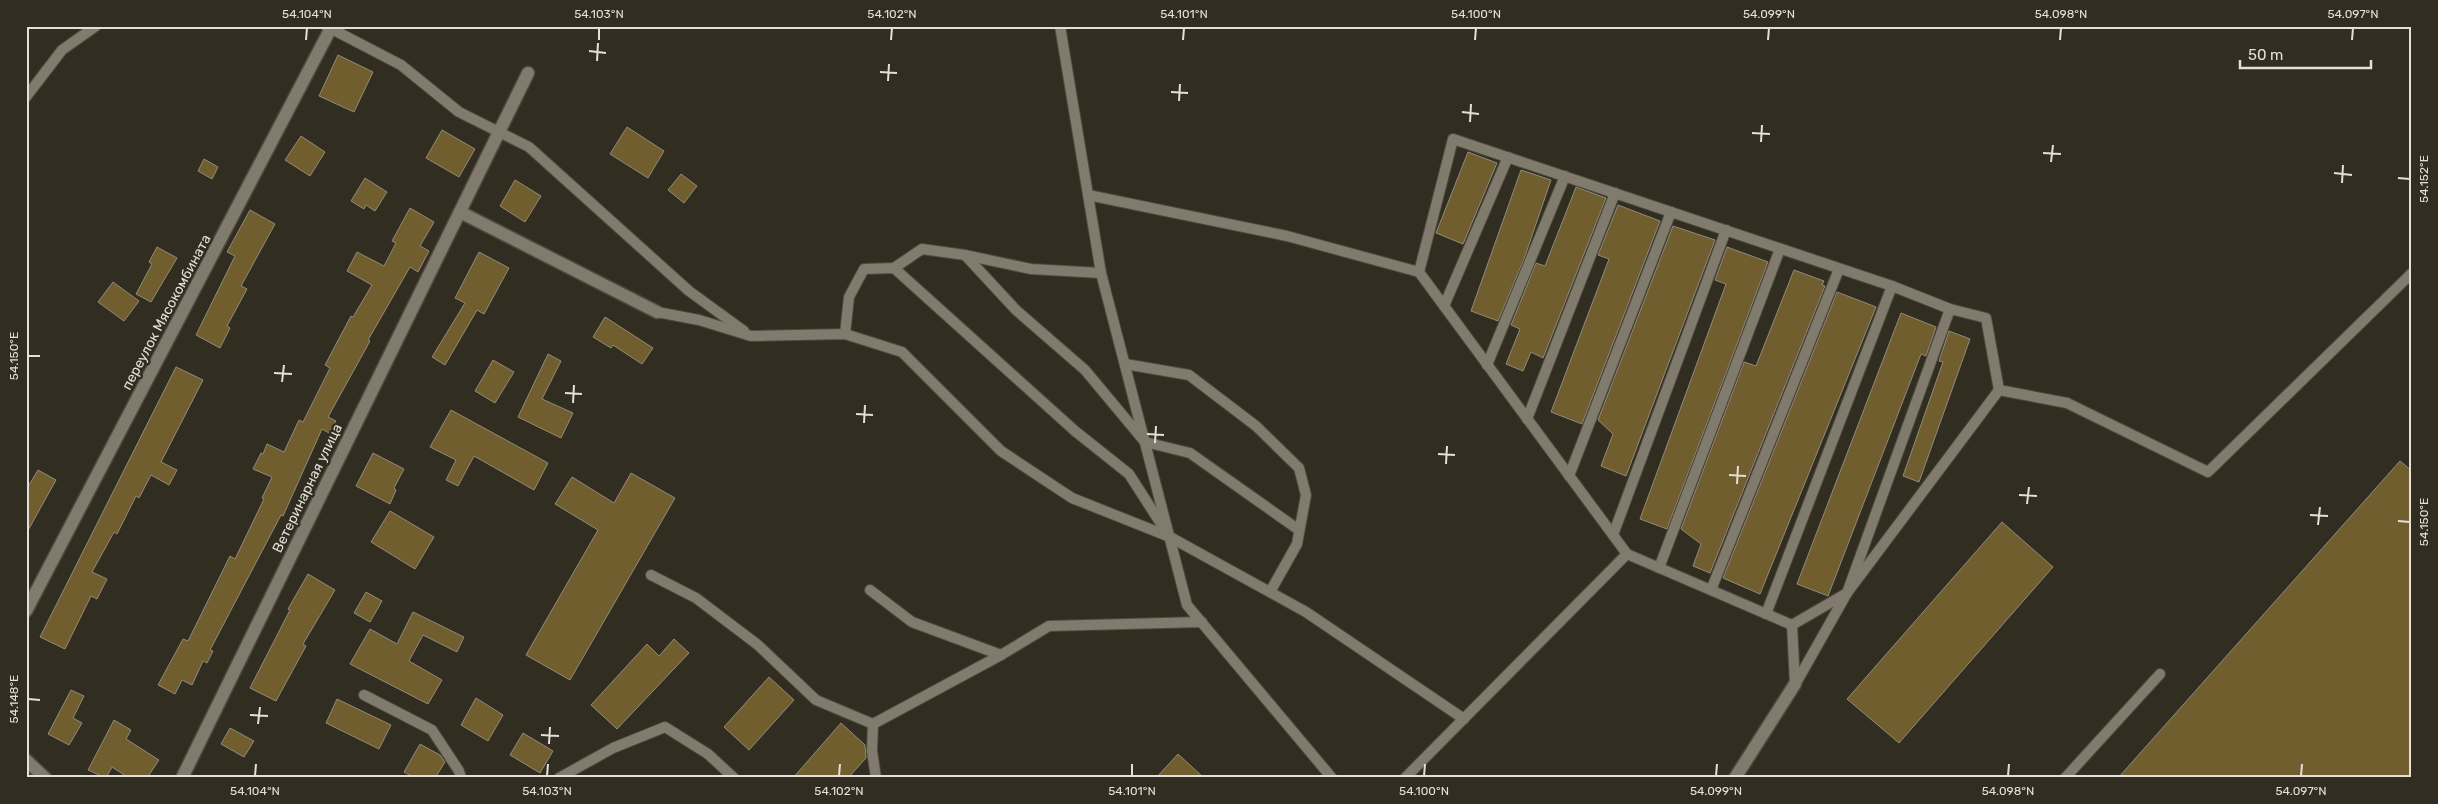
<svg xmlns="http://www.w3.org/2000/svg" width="2438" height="804" viewBox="0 0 2438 804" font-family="Rubik,sans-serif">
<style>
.building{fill:#715e2f;stroke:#918b7d}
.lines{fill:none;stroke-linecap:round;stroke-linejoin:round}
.lane-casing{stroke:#4f4a40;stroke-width:12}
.street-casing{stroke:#4f4a40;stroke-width:15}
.lane{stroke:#817b6d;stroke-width:10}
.street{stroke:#817b6d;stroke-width:12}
.ticks{fill:none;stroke:#e4e0d9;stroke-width:2}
.labels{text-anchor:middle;stroke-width:5;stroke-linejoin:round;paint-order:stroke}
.street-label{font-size:14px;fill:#e4e0d9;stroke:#322d21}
.neatline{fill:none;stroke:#e4e0d9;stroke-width:2}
.ticks-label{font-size:12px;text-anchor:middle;fill:#e4e0d9}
</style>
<rect width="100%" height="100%" fill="#322d21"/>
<g class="building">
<path d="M 338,55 L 373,72 L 354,112 L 319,96 Z"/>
<path d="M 627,127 L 664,151 L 648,178 L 610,154 Z"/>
<path d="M 442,130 L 475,149 L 459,177 L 426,158 Z"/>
<path d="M 301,136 L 325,152 L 310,176 L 285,160 Z"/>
<path d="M 1468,152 L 1497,163 L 1463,244 L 1436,233 Z"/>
<path d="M 204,159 L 218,167 L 212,179 L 198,171 Z"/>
<path d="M 1521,170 L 1551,180 L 1524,259 L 1498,321 L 1471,311 Z"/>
<path d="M 681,174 L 697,186 L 684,203 L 668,190 Z"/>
<path d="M 365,178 L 387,192 L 375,211 L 366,205 L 364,209 L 351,201 Z"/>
<path d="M 515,180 L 541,196 L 525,222 L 500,206 Z"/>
<path d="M 1576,187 L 1606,198 L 1543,358 L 1531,352 L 1523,371 L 1506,364 L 1520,329 L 1511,325 L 1536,263 L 1545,266 Z"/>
<path d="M 1618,205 L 1660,221 L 1582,424 L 1551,412 L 1609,259 L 1598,255 Z"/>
<path d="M 410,208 L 434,222 L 420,246 L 429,251 L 418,272 L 410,267 L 368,340 L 370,341 L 328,417 L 336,421 L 329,433 L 322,429 L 283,516 L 281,515 L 210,650 L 213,651 L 207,663 L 203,661 L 192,685 L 182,680 L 175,694 L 158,685 L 183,639 L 188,641 L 230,556 L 235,559 L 264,499 L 262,498 L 272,477 L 253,469 L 261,453 L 263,454 L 267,444 L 284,452 L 299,420 L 303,422 L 330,368 L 325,365 L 351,316 L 353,317 L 372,285 L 347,271 L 357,252 L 384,266 L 396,243 L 392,241 Z"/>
<path d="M 250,210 L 275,224 L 241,286 L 247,289 L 227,326 L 230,328 L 220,348 L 196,335 L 235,256 L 227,252 Z"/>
<path d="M 1673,226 L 1715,240 L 1626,476 L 1601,466 L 1613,434 L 1598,420 Z"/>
<path d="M 157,247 L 177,258 L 151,302 L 136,294 L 152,264 L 149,262 Z"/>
<path d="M 1727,247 L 1768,262 L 1667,529 L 1640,519 L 1726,284 L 1715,280 Z"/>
<path d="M 479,252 L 509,268 L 484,314 L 477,310 L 445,365 L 432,357 L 465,303 L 455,298 Z"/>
<path d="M 1794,270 L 1824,281 L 1822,285 L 1825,286 L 1710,573 L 1693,566 L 1701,544 L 1681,529 L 1744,362 L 1756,366 Z"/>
<path d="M 113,282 L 139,301 L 124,321 L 98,302 Z"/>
<path d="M 1837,292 L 1876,307 L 1760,594 L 1723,578 Z"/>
<path d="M 1901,313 L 1936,327 L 1926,356 L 1921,354 L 1828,596 L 1797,584 Z"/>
<path d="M 605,317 L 653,348 L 642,364 L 613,345 L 611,348 L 593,337 Z"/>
<path d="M 1949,331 L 1970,339 L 1919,482 L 1903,476 L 1943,362 L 1939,361 Z"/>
<path d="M 548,354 L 561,361 L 542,399 L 573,413 L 561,438 L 518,417 Z"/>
<path d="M 493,360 L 514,372 L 495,403 L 475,391 Z"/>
<path d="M 176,367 L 203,380 L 161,462 L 177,470 L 169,485 L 151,475 L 139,498 L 136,496 L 117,534 L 114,532 L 92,572 L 107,579 L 97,599 L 91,596 L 65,649 L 40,637 Z"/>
<path d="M 451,410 L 548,463 L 534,490 L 474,456 L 458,486 L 446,480 L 456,460 L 430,447 Z"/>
<path d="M 373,453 L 404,469 L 394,488 L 396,490 L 390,504 L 356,486 Z"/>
<path d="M 2400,461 L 2412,471 L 2412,778 L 2118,778 Z"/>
<path d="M 38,470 L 56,480 L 26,534 L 26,490 Z"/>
<path d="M 631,473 L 675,498 L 570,680 L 526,655 L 598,530 L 555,504 L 572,477 L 614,503 Z"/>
<path d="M 390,511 L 434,537 L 415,569 L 371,542 Z"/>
<path d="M 2002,522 L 2053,567 L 1899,743 L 1847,699 Z"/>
<path d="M 308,574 L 335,590 L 303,644 L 306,646 L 276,701 L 250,688 L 290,610 L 288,609 Z"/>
<path d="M 366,592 L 382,601 L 370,622 L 354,613 Z"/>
<path d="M 413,612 L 464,637 L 457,652 L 423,635 L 409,661 L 442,680 L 428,704 L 350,664 L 370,629 L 397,644 Z"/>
<path d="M 674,639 L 689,653 L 617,729 L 591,705 L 647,644 L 659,656 Z"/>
<path d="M 769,677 L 794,700 L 749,750 L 724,727 Z"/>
<path d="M 71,690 L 84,696 L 73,718 L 82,723 L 69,745 L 48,734 Z"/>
<path d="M 476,698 L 503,715 L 488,741 L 461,725 Z"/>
<path d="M 337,699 L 391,725 L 379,749 L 326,723 Z"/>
<path d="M 114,720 L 131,730 L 126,739 L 159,760 L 147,778 L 129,778 L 112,767 L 106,778 L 88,770 Z"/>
<path d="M 841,723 L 865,745 L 866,758 L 848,778 L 793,778 Z"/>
<path d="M 230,728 L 254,741 L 244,757 L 221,744 Z"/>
<path d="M 523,733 L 553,751 L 540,773 L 510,755 Z"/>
<path d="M 420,744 L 440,755 L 445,762 L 435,778 L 415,778 L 404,772 Z"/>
<path d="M 1178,754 L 1204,778 L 1156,778 Z"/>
</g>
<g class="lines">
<defs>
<g id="lane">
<path d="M 326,26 L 401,65 L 459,112 L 529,147 L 689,291 L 744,331"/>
<path d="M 1060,26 L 1101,273 L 1187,605 L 1332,778"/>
<path d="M 26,97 L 62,50 L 96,26"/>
<path d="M 1088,195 L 1287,236 L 1419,272"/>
<path d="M 965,255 L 1031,269 L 1101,273"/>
<path d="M 894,268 L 922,249 L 965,255 L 1016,310 L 1085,370 L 1145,442 L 1190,453 L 1299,530"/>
<path d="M 1444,306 L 1508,157"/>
<path d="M 657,312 L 699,320 L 751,336 L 845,334 L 902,352 L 1001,451 L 1072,498 L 1170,537 L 1306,612 L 1464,719"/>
<path d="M 845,334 L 849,297 L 864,269 L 894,268 L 1075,431 L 1129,474 L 1165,530"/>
<path d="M 1125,364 L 1189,375 L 1256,426 L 1299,468 L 1306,495 L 1297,544 L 1270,592"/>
<path d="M 1487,365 L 1565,176"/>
<path d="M 1527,419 L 1615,193"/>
<path d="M 1569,476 L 1671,212"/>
<path d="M 1613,535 L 1726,230"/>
<path d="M 1627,554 L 1419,272 L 1453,139 L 1892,286 L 1950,309 L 1986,318 L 1999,390 L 2067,403 L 2208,472 L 2412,273"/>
<path d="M 1659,568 L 1780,249"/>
<path d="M 651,575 L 696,598 L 758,645 L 816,700 L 873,724"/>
<path d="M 870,590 L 912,622 L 1001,655"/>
<path d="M 1711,590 L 1839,269"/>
<path d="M 1766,614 L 1892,286"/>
<path d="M 1792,625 L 1847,593 L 1950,309"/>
<path d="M 1796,683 L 1847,593 L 1999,390"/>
<path d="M 364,695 L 432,730 L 459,771 L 461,778"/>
<path d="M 559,778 L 613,748 L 665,727 L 708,754 L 734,778"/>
<path d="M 876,778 L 872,751 L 873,724 L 1001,655 L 1049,626 L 1202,622"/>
<path d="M 1405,778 L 1627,554 L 1792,625 L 1795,684"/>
<path d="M 2065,778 L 2160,674"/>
</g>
<g id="street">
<path d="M 460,212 L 657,312"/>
<path d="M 26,611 L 332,26"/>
<path d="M 26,760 L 45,778"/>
<path d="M 182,778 L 528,73"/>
<path d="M 1735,778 L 1795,684"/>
</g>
</defs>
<use href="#lane" class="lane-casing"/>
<use href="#street" class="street-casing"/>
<use href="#lane" class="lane"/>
<use href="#street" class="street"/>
</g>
<path class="ticks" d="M 306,40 L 307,28M 599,40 L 599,28M 891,40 L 892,28M 1183,40 L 1184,28M 1475,40 L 1476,28M 1768,40 L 1769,28M 2060,40 L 2061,28M 2352,40 L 2353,28M 589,51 L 606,53M 597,61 L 598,43M 880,72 L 897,73M 888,81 L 889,64M 1171,92 L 1188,93M 1179,101 L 1180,84M 1462,112 L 1479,114M 1470,122 L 1471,104M 1752,133 L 1770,134M 1761,142 L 1762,125M 2043,153 L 2061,154M 2051,162 L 2053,145M 2334,173 L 2352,175M 2398,178 L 2410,179M 2342,183 L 2343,165M 28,356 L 40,356M 274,373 L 292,374M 282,382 L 284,365M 565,393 L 582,394M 573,403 L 574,385M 856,414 L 873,415M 864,423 L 865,405M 1147,434 L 1164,435M 1155,443 L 1156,426M 1438,454 L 1455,455M 1446,464 L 1447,446M 1729,475 L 1746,476M 1737,484 L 1738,466M 2019,495 L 2037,496M 2027,504 L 2029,487M 2310,515 L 2328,516M 2398,521 L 2410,522M 2318,525 L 2320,507M 28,699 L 40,700M 250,715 L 268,716M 258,724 L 260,707M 541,735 L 559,736M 549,744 L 550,727M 255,776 L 256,764M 547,776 L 548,764M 839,776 L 840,764M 1132,776 L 1132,764M 1424,776 L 1425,764M 1716,776 L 1717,764M 2008,776 L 2009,764M 2301,776 L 2302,764"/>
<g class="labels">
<g class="street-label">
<text transform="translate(166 312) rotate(-62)" y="5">переулок Мясокомбината</text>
<text transform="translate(307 488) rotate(-64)" y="5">Ветеринарная улица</text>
</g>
</g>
<rect width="2438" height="804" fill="none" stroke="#322d21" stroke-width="55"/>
<path d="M2240 60v8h131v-8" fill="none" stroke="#e4e0d9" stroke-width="2.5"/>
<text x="2248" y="60" font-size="15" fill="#e4e0d9" stroke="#322d21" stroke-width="4" paint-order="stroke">50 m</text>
<rect x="28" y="28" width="2382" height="748" class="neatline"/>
<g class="ticks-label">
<text x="307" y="18">54.104°N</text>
<text x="599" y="18">54.103°N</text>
<text x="892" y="18">54.102°N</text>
<text x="1184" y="18">54.101°N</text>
<text x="1476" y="18">54.100°N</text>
<text x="1769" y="18">54.099°N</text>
<text x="2061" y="18">54.098°N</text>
<text x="2353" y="18">54.097°N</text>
<text transform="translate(2424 179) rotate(-90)" y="4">54.152°E</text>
<text transform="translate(14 356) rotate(-90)" y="4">54.150°E</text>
<text transform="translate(2424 522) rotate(-90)" y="4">54.150°E</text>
<text transform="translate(14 699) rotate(-90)" y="4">54.148°E</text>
<text x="255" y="795">54.104°N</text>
<text x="547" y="795">54.103°N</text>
<text x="839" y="795">54.102°N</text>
<text x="1132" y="795">54.101°N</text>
<text x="1424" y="795">54.100°N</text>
<text x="1716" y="795">54.099°N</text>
<text x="2008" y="795">54.098°N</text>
<text x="2301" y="795">54.097°N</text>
</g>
</svg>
